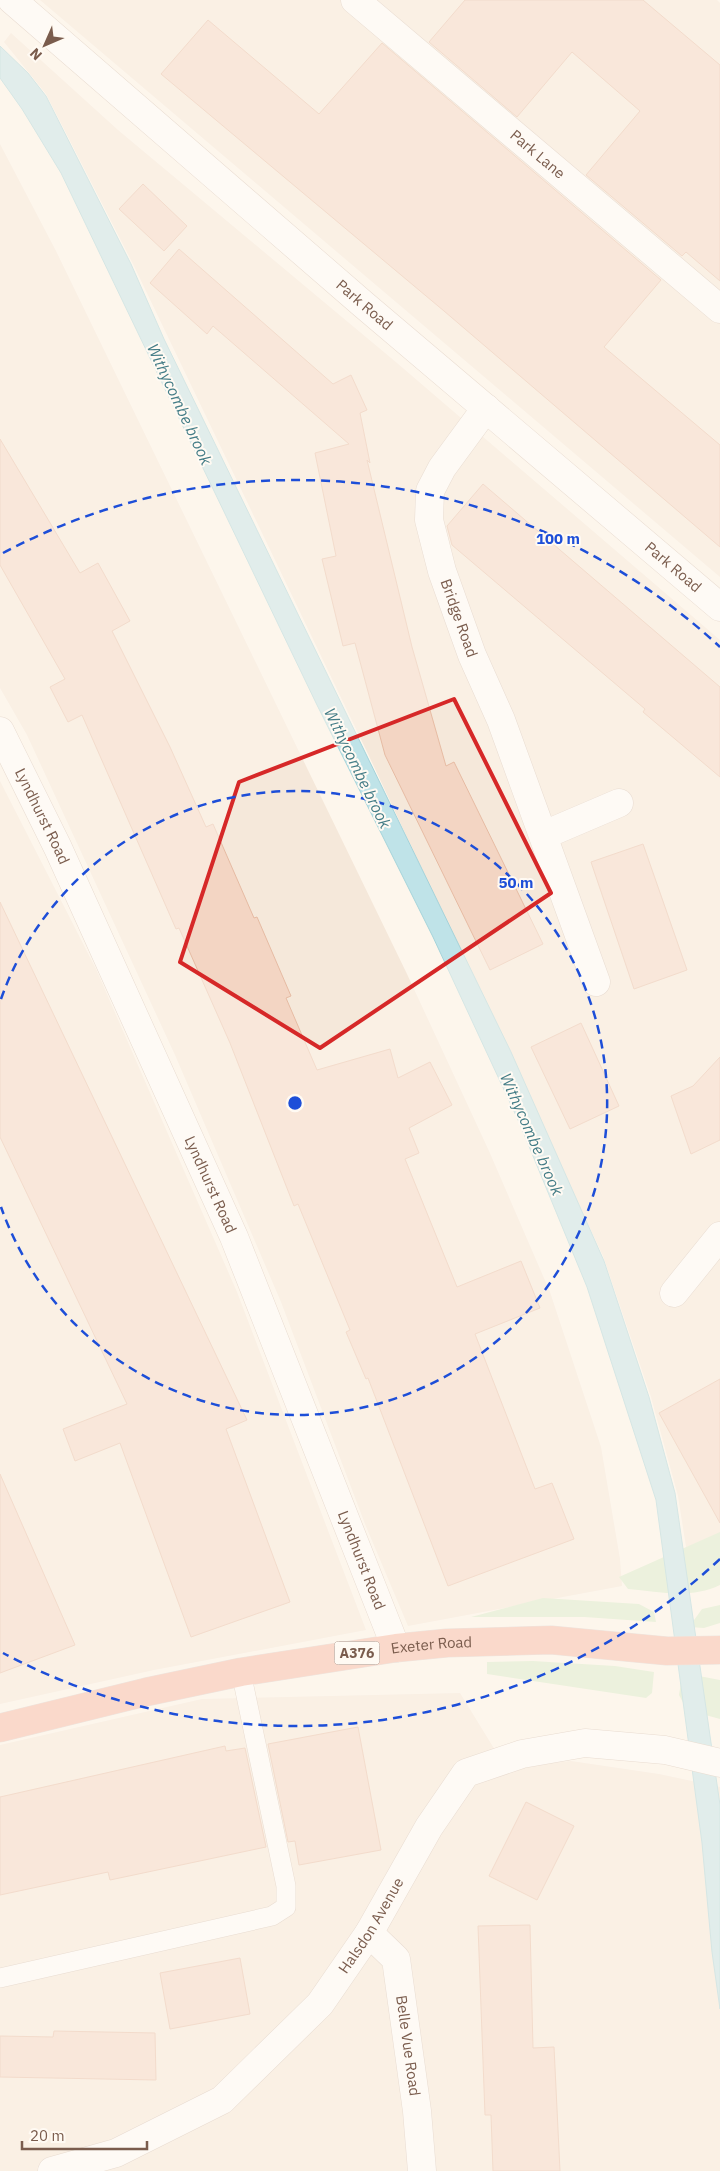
<svg xmlns="http://www.w3.org/2000/svg" width="720" height="2171" viewBox="0 0 720 2171" font-family="'IBM Plex Sans',sans-serif">
<style>
.residential{fill:#f5e8da}
.green{fill:#d8ecc9}
.water{fill:#bfe3e8;stroke:#a5d3da}
.building{fill:#f3d5c3;stroke:#e6bba3}
.lines{fill:none;stroke-linecap:round;stroke-linejoin:round}
.lane-casing{stroke:#d1beb0;stroke-width:20}
.street-casing{stroke:#d1beb0;stroke-width:29}
.highway-casing{stroke:#dad1cd;stroke-width:29}
.lane{stroke:#fff;stroke-width:19}
.street{stroke:#fff;stroke-width:28}
.highway{stroke:#f7b7a3;stroke-width:28}
.marked{fill:none;stroke:#d62828;stroke-width:4;stroke-linejoin:round}
.ring{fill:none;stroke:#1d4ed8;stroke-width:2.5;stroke-dasharray:9 6}
.labels{text-anchor:middle;stroke-width:4;stroke-linejoin:round;paint-order:stroke}
.shield{fill:#fffaf3;stroke:#a28b7f;stroke-width:1}
.shield-label{font-size:14px;font-weight:bold;fill:#7a5c4d}
.street-label{font-size:15px;fill:#7a5c4d;stroke:#fffaf3}
.water-label{font-size:16px;font-style:italic;fill:#437c86;stroke:#fffaf3}
.centre{fill:#1d4ed8;stroke:#fffaf3;stroke-width:2.5}
.ring-label{font-size:15px;text-anchor:middle;font-weight:bold;fill:#1d4ed8;stroke:#fffaf3;stroke-width:4;stroke-linejoin:round;paint-order:stroke}
</style>
<rect width="100%" height="100%" fill="#fdf6ec"/>
<g class="residential">
<path d="M 40,0 L 717,0 L 720,3 L 720,577 Z"/>
<path d="M 11,33 L 118,130 L 397,363 L 720,640 L 720,1536 L 687,1553 L 678,1496 L 651,1397 L 603,1256 L 369,756 L 133,264 L 46,94 L 4,42 Z"/>
<path d="M 0,144 L 56,251 L 407,974 L 489,1151 L 550,1292 L 601,1447 L 620,1559 L 622,1586 L 408,1626 L 365,1524 L 281,1302 L 175,1055 L 27,735 L 0,688 Z"/>
<path d="M 0,781 L 96,969 L 237,1292 L 366,1630 L 154,1670 L 0,1704 Z"/>
<path d="M 460,1693 L 506,1768 L 571,1761 L 659,1774 L 720,1787 L 720,2171 L 0,2171 L 0,1745 L 202,1699 Z"/>
</g>
<g class="green">
<path d="M 720,1532 L 720,1585 C 692,1599 659,1592 628,1589 L 619,1577 Z"/>
<path d="M 543,1598 L 639,1604 L 654,1612 L 656,1622 L 584,1617 L 471,1617 Z"/>
<path d="M 720,1605 L 720,1623 L 704,1628 L 689,1627 L 702,1609 Z"/>
<path d="M 533,1661 L 615,1666 L 654,1672 L 652,1693 L 646,1698 L 487,1674 L 487,1662 Z"/>
<path d="M 682,1676 L 699,1676 L 720,1680 L 720,1719 L 687,1710 L 679,1695 Z"/>
</g>
<path class="water" d="M 0,46 L 28,73 L 46,96 L 131,264 L 164,339 L 511,1052 L 604,1261 L 649,1397 L 675,1493 L 720,1805 L 720,2009 L 712,1952 L 702,1843 L 656,1500 L 587,1287 L 519,1122 L 433,937 L 317,705 L 61,173 L 22,109 L 0,78 Z"/>
<g class="building">
<path d="M 465,0 L 643,0 L 720,65 L 720,281 L 686,252 L 682,256 L 586,175 L 640,111 L 572,52 L 517,117 L 429,42 Z"/>
<path d="M 208,20 L 319,114 L 382,43 L 661,280 L 604,347 L 720,445 L 720,547 L 444,311 L 161,74 Z"/>
<path d="M 143,184 L 187,226 L 164,251 L 119,209 Z"/>
<path d="M 179,249 L 333,384 L 351,375 L 367,410 L 360,413 L 370,463 L 367,460 L 412,647 L 446,766 L 454,762 L 543,944 L 490,970 L 385,755 L 355,643 L 343,646 L 322,559 L 336,556 L 315,453 L 349,444 L 213,326 L 207,334 L 150,283 Z"/>
<path d="M 0,439 L 80,573 L 98,563 L 130,621 L 112,631 L 170,747 L 206,827 L 213,824 L 254,918 L 257,917 L 291,996 L 286,998 L 317,1070 L 390,1049 L 398,1078 L 430,1062 L 452,1105 L 409,1128 L 419,1153 L 405,1159 L 457,1287 L 521,1261 L 540,1308 L 475,1334 L 535,1489 L 552,1483 L 574,1539 L 448,1586 L 368,1378 L 366,1379 L 346,1332 L 350,1330 L 298,1204 L 294,1206 L 230,1043 L 179,928 L 176,929 L 82,715 L 68,722 L 50,687 L 65,679 L 0,565 Z"/>
<path d="M 483,484 L 720,687 L 720,777 L 643,712 L 645,709 L 452,545 L 447,526 Z"/>
<path d="M 643,844 L 687,970 L 634,989 L 591,862 Z"/>
<path d="M 0,902 L 247,1420 L 226,1429 L 290,1602 L 191,1637 L 120,1443 L 75,1461 L 63,1429 L 127,1404 L 0,1137 Z"/>
<path d="M 581,1023 L 619,1106 L 570,1129 L 531,1047 Z"/>
<path d="M 720,1057 L 720,1140 L 691,1154 L 671,1096 L 693,1086 Z"/>
<path d="M 720,1379 L 720,1523 L 659,1413 Z"/>
<path d="M 0,1474 L 75,1645 L 0,1673 Z"/>
<path d="M 358,1727 L 381,1850 L 299,1865 L 295,1841 L 288,1842 L 268,1744 Z"/>
<path d="M 225,1746 L 226,1751 L 245,1748 L 266,1847 L 110,1880 L 108,1872 L 0,1895 L 0,1797 Z"/>
<path d="M 526,1802 L 574,1826 L 537,1900 L 489,1876 Z"/>
<path d="M 530,1925 L 533,2048 L 554,2047 L 560,2171 L 493,2171 L 491,2115 L 485,2115 L 478,1926 Z"/>
<path d="M 240,1958 L 250,2014 L 170,2029 L 160,1973 Z"/>
<path d="M 54,2031 L 155,2033 L 156,2080 L 0,2077 L 0,2036 L 53,2037 Z"/>
</g>
<g class="lines">
<defs>
<path id="lane" d="M 0,1978 L 272,1916 L 286,1907 L 286,1886 L 241,1672"/>
<g id="street">
<path id="s1" d="M 12,0 L 364,305 L 720,607"/>
<path id="s2" d="M 355,0 L 720,309"/>
<path id="s3" d="M 486,408 L 442,468 L 430,491 L 429,520 L 442,571 L 472,655 L 501,720 L 596,982"/>
<path id="s4" d="M 0,731 L 58,848 L 234,1237 L 396,1648"/>
<path d="M 544,835 L 619,803"/>
<path d="M 674,1293 L 720,1236"/>
<path id="s5" d="M 369,1933 L 396,1959 L 417,2111 L 422,2171"/>
<path id="s6" d="M 52,2171 L 116,2153 L 222,2100 L 320,2004 L 369,1933 L 429,1827 L 466,1773 L 522,1754 L 585,1743 L 665,1750 L 720,1763"/>
</g>
<g id="highway">
<path id="s7" d="M 0,1728 L 146,1692 L 241,1672 L 396,1648 L 447,1643 L 551,1640 L 667,1651 L 720,1650"/>
</g>
</defs>
<use href="#lane" class="lane-casing"/>
<use href="#street" class="street-casing"/>
<use href="#highway" class="highway-casing"/>
<use href="#lane" class="lane"/>
<use href="#street" class="street"/>
<use href="#highway" class="highway"/>
</g>
<path d="M0 0H720V2171H0ZM 454,699 L 551,893 L 320,1048 L 180,962 L 239,782 Z" fill="#fdf6ec" fill-opacity=".55" fill-rule="evenodd"/>
<path class="marked" d="M 454,699 L 551,893 L 320,1048 L 180,962 L 239,782 Z"/>
<g class="ring">
<path d="M1 999A312 312 0 1 1 1 1207"/>
<path d="M720 1559A623 623 0 0 1 3 1653M3 553A623 623 0 0 1 720 647"/>
</g>
<g class="labels">
<rect class="shield" x="334.5" y="1641.5" width="45" height="23" rx="4"/>
<g class="shield-label">
<text x="357" y="1658">A376</text>
</g>
<g class="street-label">
<text dy="5" stroke="none"><textPath href="#s2" startOffset="239">Park Lane</textPath></text>
<text dy="5" stroke="none"><textPath href="#s1" startOffset="466">Park Road</textPath></text>
<text dy="5" stroke="none"><textPath href="#s1" startOffset="871">Park Road</textPath></text>
<text dy="5" stroke="none"><textPath href="#s3" startOffset="232">Bridge Road</textPath></text>
<text dy="5" stroke="none"><textPath href="#s4" startOffset="95">Lyndhurst Road</textPath></text>
<text dy="5" stroke="none"><textPath href="#s4" startOffset="500">Lyndhurst Road</textPath></text>
<text dy="5" stroke="none"><textPath href="#s4" startOffset="905">Lyndhurst Road</textPath></text>
<text dy="5" stroke="none"><textPath href="#s7" startOffset="440">Exeter Road</textPath></text>
<text dy="5" stroke="none"><textPath href="#s6" startOffset="416">Halsdon Avenue</textPath></text>
<text dy="5" stroke="none"><textPath href="#s5" startOffset="125">Belle Vue Road</textPath></text>
</g>
<g class="water-label">
<text transform="translate(180 404) rotate(65)" y="6">Withycombe brook</text>
<text transform="translate(358 768) rotate(64)" y="6">Withycombe brook</text>
<text transform="translate(532 1134) rotate(66)" y="6">Withycombe brook</text>
</g>
</g>
<circle cx="295" cy="1103" r="8" class="centre"/>
<g class="ring-label">
<text x="558" y="544">100 m</text>
<text x="516" y="888">50 m</text>
</g>
<g transform="translate(45 45) rotate(225)" stroke="#fffaf3" stroke-width="4" paint-order="stroke">
<path d="M0-4L9 19L0 12L-9 19Z" fill="#7a5c4d"/>
<text y="-8" font-size="14" font-weight="bold" text-anchor="middle" fill="#7a5c4d">N</text>
</g>
<path d="M22 2141v8h125v-8" fill="none" stroke="#7a5c4d" stroke-width="2.5"/>
<text x="30" y="2141" font-size="15" fill="#7a5c4d" stroke="#fffaf3" stroke-width="4" paint-order="stroke">20 m</text>
</svg>
